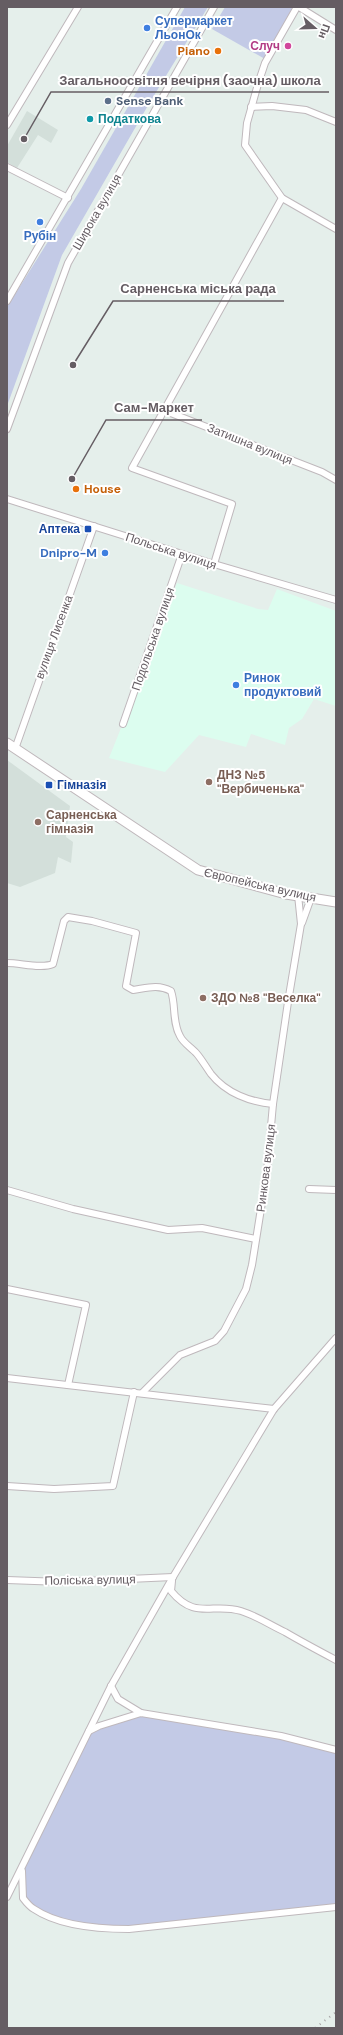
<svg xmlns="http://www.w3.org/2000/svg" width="343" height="2035" viewBox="0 0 343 2035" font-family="'DM Sans',sans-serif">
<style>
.commercial{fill:#dcfdef}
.education{fill:#d3dfda}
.green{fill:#c3cae6}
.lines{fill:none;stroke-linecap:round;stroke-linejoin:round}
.street-casing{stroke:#bfb8bc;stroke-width:8}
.secondary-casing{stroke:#bfb7bb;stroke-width:11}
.street{stroke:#fff;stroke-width:6}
.secondary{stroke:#fff;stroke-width:9}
.rail{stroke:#a6a3a5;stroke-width:2;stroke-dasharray:1 5;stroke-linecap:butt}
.shop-dot{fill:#3f7fe0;stroke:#fff;stroke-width:1.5}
.hotel-dot{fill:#d1479c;stroke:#fff;stroke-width:1.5}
.food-dot{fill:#e8710a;stroke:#fff;stroke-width:1.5}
.service-dot{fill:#5c6f8a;stroke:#fff;stroke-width:1.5}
.culture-dot{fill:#0f9aa8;stroke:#fff;stroke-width:1.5}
.transit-dot{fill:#1a4fb4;stroke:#fff;stroke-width:1.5}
.education-dot{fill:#8d6e63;stroke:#fff;stroke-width:1.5}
.labels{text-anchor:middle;stroke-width:4;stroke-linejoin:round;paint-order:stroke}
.shop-label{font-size:12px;font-weight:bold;fill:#366cbe;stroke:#fff;text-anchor:start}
.hotel-label{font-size:12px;font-weight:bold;fill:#b23c85;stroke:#fff;text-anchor:end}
.food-label{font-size:12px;font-weight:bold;fill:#c56008;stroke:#fff;text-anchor:end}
.service-label{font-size:12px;font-weight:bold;fill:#4e5e75;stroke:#fff;text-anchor:start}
.culture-label{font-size:12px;font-weight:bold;fill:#0d838f;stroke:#fff;text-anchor:start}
.street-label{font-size:12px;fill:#655d63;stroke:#fff}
.transit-label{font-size:12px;font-weight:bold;fill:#164399;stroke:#fff;text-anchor:end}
.education-label{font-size:12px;font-weight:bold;fill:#785e54;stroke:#fff;text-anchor:start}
.leader{fill:none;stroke:#655d63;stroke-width:1.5}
.callout-dot{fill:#655d63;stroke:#fff;stroke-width:1.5}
.callout-label{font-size:13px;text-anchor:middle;font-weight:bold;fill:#655d63;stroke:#fff;stroke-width:4;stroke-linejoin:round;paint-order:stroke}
</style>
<rect width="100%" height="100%" fill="#e5efeb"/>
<path class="commercial" d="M 177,583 L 258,609 L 268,610 L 277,589 L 336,611 L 336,706 L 314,699 L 302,719 L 289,728 L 285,745 L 251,734 L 246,747 L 199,735 L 165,772 L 109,758 L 127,713 L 141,671 L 155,653 L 157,639 Z"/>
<g class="education">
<path d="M 27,111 L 58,130 L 51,143 L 38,135 L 17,168 L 7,162 L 7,146 Z"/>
<path d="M 7,760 L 70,806 L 66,837 L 73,842 L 71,863 L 58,857 L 55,873 L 20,887 L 7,883 Z"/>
</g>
<g class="green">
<path d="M 185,7 L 208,7 L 150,102 L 62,255 L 7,406 L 7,307 L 81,189 Z"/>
<path d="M 225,7 L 289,7 L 293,9 L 265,59 L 212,29 Z"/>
<path d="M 141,1713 L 229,1728 L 336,1750 L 336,1907 L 101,1929 L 50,1917 L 23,1898 L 22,1868 L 89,1731 Z"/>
</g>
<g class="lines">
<defs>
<g id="street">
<path d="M 297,7 L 265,63 L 258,84 L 247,123 L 245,145 L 282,198 L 336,229"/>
<path d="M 299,7 L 336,30"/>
<path d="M 251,107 L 272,106 L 306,110 L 336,122"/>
<path d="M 7,125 L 78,7"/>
<path d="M 7,167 L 68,198"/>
<path d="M 7,301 L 177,7"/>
<path d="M 163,410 L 322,472 L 336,480"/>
<path d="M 7,429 L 68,263 L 214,7"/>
<path d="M 7,499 L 214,564 L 336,600"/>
<path d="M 214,564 L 232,504 L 132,468 L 282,198"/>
<path d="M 123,724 L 182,554"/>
<path d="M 15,749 L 94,526"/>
<path d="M 302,923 L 311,898"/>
<path d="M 7,963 C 21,963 41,969 53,964 L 64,921 L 68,917 L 92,921 L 136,933 L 126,986 L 133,990 C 147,988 158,984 171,991 C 176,1005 172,1022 180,1036 C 183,1043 192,1048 197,1054 C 202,1060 206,1067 211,1074 C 226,1093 250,1102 273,1104"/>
<path d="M 309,1189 L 336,1190"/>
<path d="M 7,1190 L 73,1209 L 168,1230 L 202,1228 L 256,1239"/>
<path d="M 7,1289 L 86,1305 L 68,1385"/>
<path d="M 7,1378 L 274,1409"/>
<path d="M 142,1393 L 180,1355 L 215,1341 L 224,1331 L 246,1289 L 252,1265 L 267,1171 L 273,1104 L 288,1002 L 301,924 L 298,895"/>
<path d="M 7,1486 L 54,1489 L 113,1486 L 134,1392"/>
<path d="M 7,1580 L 62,1582 L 173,1577"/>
<path d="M 172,1581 L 171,1591 C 196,1621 212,1602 241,1611 C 257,1616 270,1625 285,1632 C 302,1642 319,1651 336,1660"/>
<path d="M 111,1686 L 118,1699 L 141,1713"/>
<path d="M 89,1731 L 99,1726 L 141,1713 L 281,1736 L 336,1750"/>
<path d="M 22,1871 L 23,1898 C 26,1902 30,1907 34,1909 C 59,1926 100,1929 129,1929 L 336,1907"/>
<path d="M 7,1897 L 111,1686 L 173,1577 L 274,1409 L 336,1338"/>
</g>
<path id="secondary" d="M 7,743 L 198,870 L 286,894 L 336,902"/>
</defs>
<use href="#street" class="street-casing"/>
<use href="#secondary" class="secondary-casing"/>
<use href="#street" class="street"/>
<use href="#secondary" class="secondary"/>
<path class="rail" d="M 315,2028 L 336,2012"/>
</g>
<g class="shop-dot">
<circle cx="147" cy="28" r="4"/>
<circle cx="40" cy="222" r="4"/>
<circle cx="105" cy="553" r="4"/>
<circle cx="236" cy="685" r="4"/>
</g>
<circle class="hotel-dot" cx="288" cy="46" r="4"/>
<g class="food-dot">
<circle cx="218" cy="51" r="4"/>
<circle cx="76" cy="489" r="4"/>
</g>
<circle class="service-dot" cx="108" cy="101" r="4"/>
<circle class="culture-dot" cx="90" cy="119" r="4"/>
<g class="transit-dot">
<rect x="84" y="525" width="8" height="8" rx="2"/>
<rect x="45" y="781" width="8" height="8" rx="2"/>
</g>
<g class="education-dot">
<circle cx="209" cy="782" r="4"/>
<circle cx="38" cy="822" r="4"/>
<circle cx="203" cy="998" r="4"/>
</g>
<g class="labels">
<g class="shop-label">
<text x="155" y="25">Супермаркет<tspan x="155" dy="14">ЛьонОк</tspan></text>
<text x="40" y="240" text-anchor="middle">Рубін</text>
<text x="97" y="557" text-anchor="end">Dnipro-M</text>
<text x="244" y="682">Ринок<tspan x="244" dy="14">продуктовий</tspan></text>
</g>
<g class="hotel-label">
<text x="280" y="50">Случ</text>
</g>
<g class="food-label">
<text x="210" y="55">Piano</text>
<text x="84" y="493" text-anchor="start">House</text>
</g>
<g class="service-label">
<text x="116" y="105">Sense Bank</text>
</g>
<g class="culture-label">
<text x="98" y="123">Податкова</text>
</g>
<g class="street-label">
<text transform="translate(97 212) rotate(-60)" y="4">Широка вулиця</text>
<text transform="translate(250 444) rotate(22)" y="4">Затишна вулиця</text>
<text transform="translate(171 551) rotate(18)" y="4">Польська вулиця</text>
<text transform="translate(54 637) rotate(-70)" y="4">вулиця Лисенка</text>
<text transform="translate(153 639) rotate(-71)" y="4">Подольська вулиця</text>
<text transform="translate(260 885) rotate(13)" y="4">Європейська вулиця</text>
<text transform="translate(266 1168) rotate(-83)" y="4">Ринкова вулиця</text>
<text transform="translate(90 1580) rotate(-1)" y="4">Поліська вулиця</text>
</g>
<g class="transit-label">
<text x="80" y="533">Аптека</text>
<text x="57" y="789" text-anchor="start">Гімназія</text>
</g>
<g class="education-label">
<text x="217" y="779">ДНЗ №5<tspan x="217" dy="14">"Вербиченька"</tspan></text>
<text x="46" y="819">Сарненська<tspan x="46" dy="14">гімназія</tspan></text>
<text x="211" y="1002">ЗДО №8 "Веселка"</text>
</g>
</g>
<path class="leader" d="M24 139L51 92H329M73 365L113 301H284M72 479L106 420H202"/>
<g class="callout-dot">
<circle cx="24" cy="139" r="4"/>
<circle cx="73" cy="365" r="4"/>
<circle cx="72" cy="479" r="4"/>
</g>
<g class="callout-label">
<text x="190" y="85">Загальноосвітня вечірня (заочна) школа</text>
<text x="198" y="293">Сарненська міська рада</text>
<text x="154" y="412">Сам-Маркет</text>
</g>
<rect width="343" height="2035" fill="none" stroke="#655d63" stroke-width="16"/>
<g transform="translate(315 28) rotate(110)" stroke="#ffffff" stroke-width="3" paint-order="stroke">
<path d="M0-3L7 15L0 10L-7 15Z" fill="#655d63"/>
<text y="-6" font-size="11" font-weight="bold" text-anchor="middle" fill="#655d63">Пн</text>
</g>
</svg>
